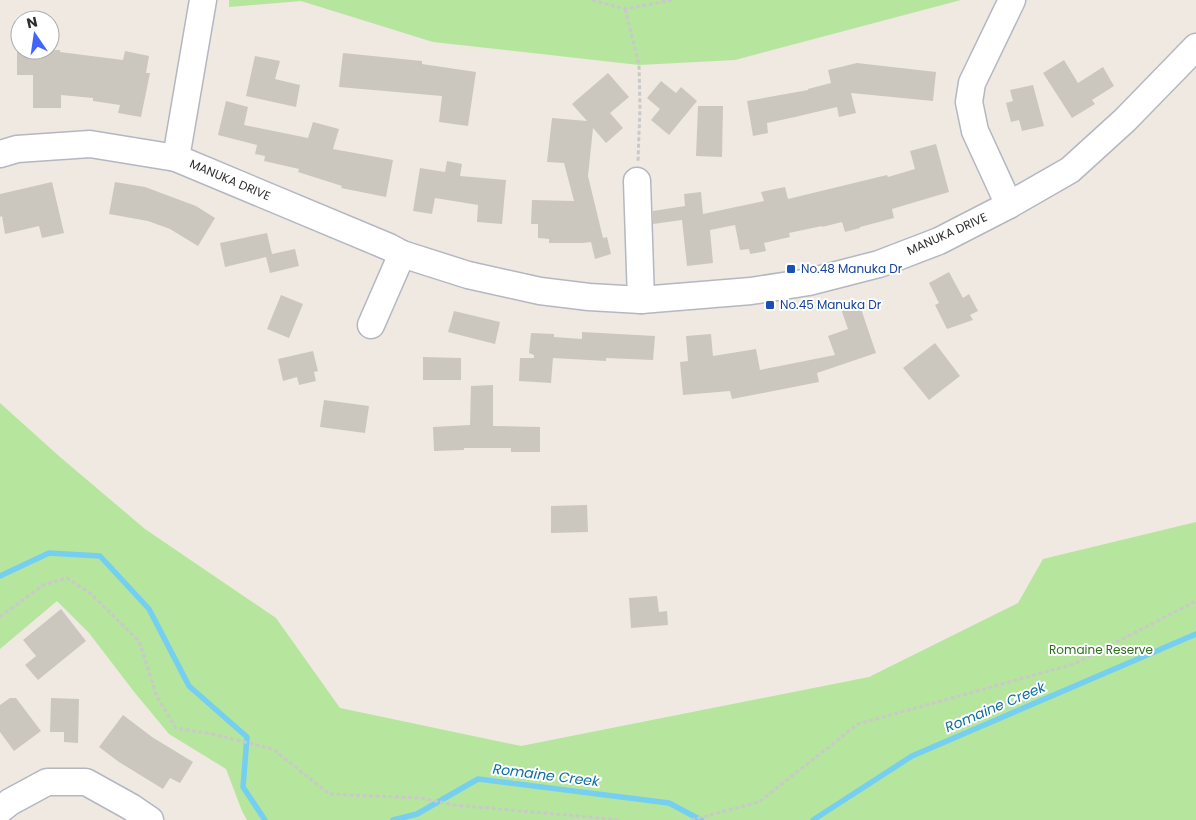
<svg xmlns="http://www.w3.org/2000/svg" width="1196" height="820" viewBox="0 0 1196 820" font-family="Poppins,sans-serif">
<style>
.green{fill:#b6e59e}
.lines{fill:none;stroke-linecap:round;stroke-linejoin:round}
.stream{stroke:#75cff0;stroke-width:5.5}
.building{fill:#cbc7bf}
.minor-casing{stroke:#b4b7c1;stroke-width:29}
.path{stroke:#c9c9c9;stroke-width:3;stroke-dasharray:4 2.5;stroke-linecap:butt}
.minor{stroke:#fff;stroke-width:26}
.transit-dot{fill:#1a4fb4;stroke:#fff;stroke-width:2}
.labels{text-anchor:middle;stroke-width:4;stroke-linejoin:round;paint-order:stroke}
.street-label{font-size:12px;fill:#2e2e2e;stroke:#fff}
.transit-label{font-size:12px;fill:#164399;stroke:#fff;text-anchor:start}
.park-label{font-size:12px;fill:#2c6e1b;stroke:#fff}
.water-label{font-size:14px;font-style:italic;fill:#0d6fa3;stroke:#fff}
</style>
<rect width="100%" height="100%" fill="#efe9e1"/>
<g class="green">
<path d="M 229,0 L 961,0 L 735,60 L 639,65 L 433,42 L 301,1 L 229,7 Z"/>
<path d="M 0,403 L 60,457 L 145,529 L 276,618 L 340,708 L 521,746 L 869,677 L 1018,603 L 1043,559 L 1196,522 L 1196,820 L 247,820 L 242,811 L 226,769 L 169,734 L 135,693 L 89,633 L 57,601 L 0,649 Z"/>
</g>
<g class="lines">
<g class="stream">
<path d="M 0,576 L 49,553 L 100,556 L 149,609 L 189,686 L 247,737 L 243,787 L 265,820"/>
<path d="M 393,820 L 417,814 L 478,779 L 669,803 L 701,820"/>
<path d="M 813,820 L 912,756 L 1196,634"/>
</g>
</g>
<g class="building">
<path d="M 60,50 L 60,52 L 123,60 L 125,51 L 149,56 L 146,73 L 150,73 L 141,117 L 118,113 L 120,105 L 93,101 L 93,98 L 61,95 L 61,108 L 33,108 L 33,75 L 17,75 L 17,51 Z"/>
<path d="M 343,53 L 422,61 L 422,64 L 476,72 L 468,126 L 439,122 L 442,96 L 339,87 Z"/>
<path d="M 255,56 L 280,61 L 275,79 L 300,85 L 296,107 L 246,96 Z"/>
<path d="M 1064,60 L 1078,83 L 1103,67 L 1114,86 L 1092,100 L 1095,104 L 1072,118 L 1043,73 Z"/>
<path d="M 857,63 L 936,72 L 933,101 L 851,93 L 856,113 L 839,117 L 837,107 L 795,117 L 767,123 L 768,133 L 753,136 L 747,101 L 808,90 L 808,89 L 831,83 L 828,70 Z"/>
<path d="M 608,73 L 629,97 L 610,113 L 623,128 L 606,143 L 593,128 L 588,176 L 603,238 L 607,237 L 611,254 L 595,259 L 591,242 L 583,243 L 549,243 L 549,239 L 538,238 L 538,224 L 531,224 L 532,200 L 574,201 L 564,163 L 547,162 L 552,118 L 587,121 L 572,104 Z"/>
<path d="M 661,81 L 676,93 L 681,87 L 697,101 L 669,135 L 651,120 L 660,109 L 647,98 Z"/>
<path d="M 1033,85 L 1044,126 L 1022,131 L 1019,120 L 1011,122 L 1006,103 L 1013,101 L 1010,90 Z"/>
<path d="M 226,101 L 248,107 L 244,125 L 308,138 L 313,122 L 339,129 L 333,149 L 393,160 L 386,197 L 341,188 L 342,186 L 298,172 L 299,169 L 264,161 L 265,156 L 255,154 L 257,145 L 218,135 Z"/>
<path d="M 698,106 L 723,106 L 722,157 L 696,156 Z"/>
<path d="M 936,144 L 949,192 L 892,209 L 894,218 L 860,227 L 860,228 L 845,232 L 842,222 L 822,227 L 822,226 L 789,233 L 790,237 L 764,243 L 766,251 L 750,254 L 749,249 L 740,250 L 735,225 L 710,230 L 713,263 L 687,266 L 682,220 L 653,224 L 653,211 L 685,206 L 684,194 L 701,192 L 703,214 L 764,201 L 761,192 L 785,187 L 788,199 L 887,175 L 888,177 L 915,169 L 910,151 Z"/>
<path d="M 447,161 L 462,164 L 460,176 L 506,180 L 502,224 L 477,222 L 478,205 L 435,198 L 432,214 L 413,211 L 420,168 L 445,172 Z"/>
<path d="M 52,182 L 64,233 L 42,238 L 39,226 L 5,234 L 2,216 L 0,217 L 0,194 Z"/>
<path d="M 115,182 L 145,187 L 196,206 L 215,218 L 198,246 L 170,229 L 148,221 L 109,214 Z"/>
<path d="M 267,233 L 272,254 L 295,249 L 299,266 L 270,273 L 266,257 L 225,267 L 220,243 Z"/>
<path d="M 949,272 L 963,298 L 969,294 L 978,311 L 970,315 L 973,320 L 947,329 L 935,305 L 939,303 L 929,283 Z"/>
<path d="M 281,295 L 303,304 L 289,338 L 267,329 Z"/>
<path d="M 859,303 L 876,353 L 817,373 L 819,382 L 732,399 L 730,391 L 683,395 L 680,362 L 688,361 L 686,336 L 711,334 L 713,356 L 756,349 L 760,370 L 835,355 L 828,336 L 848,329 L 841,309 Z"/>
<path d="M 454,311 L 500,322 L 495,344 L 448,332 Z"/>
<path d="M 582,332 L 655,336 L 653,360 L 606,358 L 606,361 L 553,358 L 551,383 L 519,381 L 520,358 L 534,358 L 534,355 L 529,353 L 531,333 L 554,334 L 554,337 L 582,339 Z"/>
<path d="M 935,343 L 960,376 L 929,400 L 903,368 Z"/>
<path d="M 313,351 L 318,371 L 314,372 L 316,381 L 299,385 L 297,377 L 283,381 L 278,359 Z"/>
<path d="M 423,357 L 461,358 L 461,380 L 423,380 Z"/>
<path d="M 493,385 L 493,426 L 540,427 L 540,452 L 511,452 L 511,448 L 464,448 L 464,450 L 434,451 L 433,427 L 470,425 L 471,386 Z"/>
<path d="M 324,400 L 369,406 L 365,433 L 320,427 Z"/>
<path d="M 587,505 L 588,532 L 551,533 L 551,506 Z"/>
<path d="M 657,596 L 659,612 L 667,611 L 668,625 L 631,628 L 629,598 Z"/>
<path d="M 61,609 L 86,641 L 38,680 L 25,665 L 36,656 L 23,640 Z"/>
<path d="M 10,698 L 16,698 L 41,731 L 14,751 L 0,732 L 0,705 Z"/>
<path d="M 51,698 L 79,699 L 78,743 L 64,742 L 64,732 L 50,732 Z"/>
<path d="M 123,715 L 152,737 L 193,762 L 180,783 L 170,778 L 163,789 L 119,762 L 99,747 Z"/>
</g>
<g class="lines">
<defs>
<g id="minor">
<path d="M 203,0 L 176,158 L 389,247 L 402,254 L 468,275 L 540,291 L 589,297 L 641,300 L 751,291 L 809,282 L 879,264 L 939,241 L 1009,205 L 1070,170 L 1125,120 L 1196,47"/>
<path d="M 0,154 L 17,149 L 90,144 L 176,158"/>
<path d="M 637,181 L 641,300"/>
<path d="M 1009,205 L 975,131 L 969,102 L 972,83 L 1012,0"/>
<path d="M 371,325 L 402,254"/>
<path d="M 0,810 L 10,802 L 47,782 L 86,782 L 131,807 L 150,820"/>
</g>
</defs>
<use href="#minor" class="minor-casing"/>
<g class="path">
<path d="M 592,0 L 625,9 L 672,0"/>
<path d="M 625,9 L 639,65 L 640,108 L 638,161"/>
<path d="M 0,617 L 43,585 L 67,578 L 91,594 L 139,641 L 157,697 L 176,728 L 212,734 L 273,749 L 329,794 L 421,798 L 455,805 L 621,820"/>
<path d="M 691,820 L 759,802 L 858,724 L 1074,664 L 1196,601"/>
</g>
<use href="#minor" class="minor"/>
</g>
<g class="transit-dot">
<rect x="786" y="264" width="10" height="10" rx="2.5"/>
<rect x="765" y="300" width="10" height="10" rx="2.5"/>
</g>
<g class="labels">
<g class="street-label">
<text transform="translate(230 180) rotate(23)" y="4">MANUKA DRIVE</text>
<text transform="translate(947 234) rotate(-24)" y="4">MANUKA DRIVE</text>
</g>
<g class="transit-label">
<text x="801" y="273">No.48 Manuka Dr</text>
<text x="780" y="309">No.45 Manuka Dr</text>
</g>
<g class="park-label">
<text x="1101" y="654">Romaine Reserve</text>
</g>
<g class="water-label">
<text transform="translate(995 707) rotate(-23)" y="5">Romaine Creek</text>
<text transform="translate(546 775) rotate(7)" y="5">Romaine Creek</text>
</g>
</g>
<g transform="translate(35 35) rotate(347)"><circle r="24" fill="#ffffff" stroke="#ababab"/>
<path d="M0-4L9 19L0 12L-9 19Z" fill="#4264fb"/>
<text y="-8" font-size="14" font-weight="bold" text-anchor="middle" fill="#2e2e2e">N</text>
</g>
</svg>
